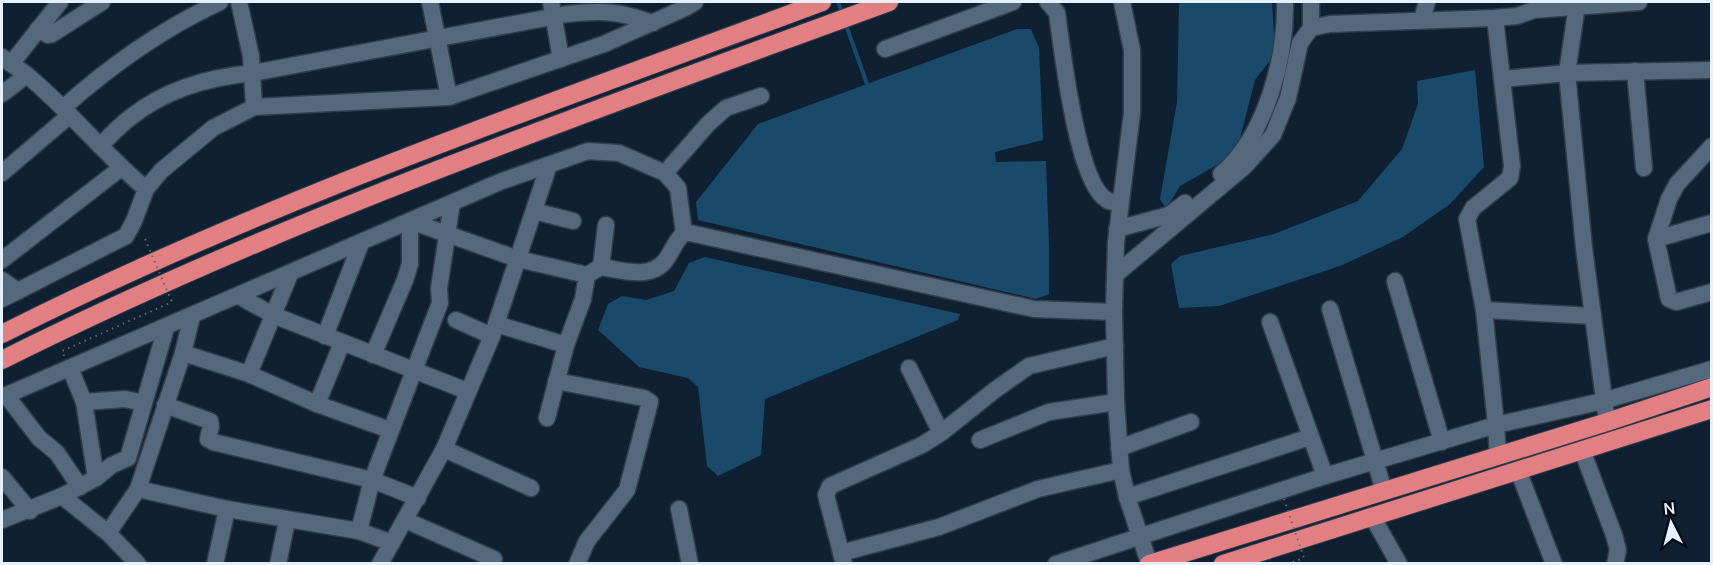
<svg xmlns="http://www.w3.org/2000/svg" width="1713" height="565" viewBox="0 0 1713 565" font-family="Manrope,sans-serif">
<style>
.water{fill:#1a4a6a}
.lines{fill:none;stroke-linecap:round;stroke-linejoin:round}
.stream{stroke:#1a4a6a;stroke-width:4}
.minor-casing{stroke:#323c4b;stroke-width:19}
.highway-casing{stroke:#323c4b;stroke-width:20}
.path{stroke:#5b6a7b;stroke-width:2;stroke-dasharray:1.5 4.5;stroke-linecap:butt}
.minor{stroke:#54687e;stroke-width:16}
.highway{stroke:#e27f82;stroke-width:18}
.path-bridge{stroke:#5b6a7b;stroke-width:2;stroke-dasharray:1.5 4.5;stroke-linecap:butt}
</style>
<rect width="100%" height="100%" fill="#0e2032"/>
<g class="water">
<path d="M 1179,2 L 1272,2 L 1275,54 L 1255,80 L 1236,154 L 1180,186 L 1166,209 L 1160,199 L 1177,102 Z"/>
<path d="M 1017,29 L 1031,29 L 1039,48 L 1043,140 L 995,152 L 996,162 L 1046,161 L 1049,246 L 1049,294 L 1036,299 L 698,220 L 696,202 L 758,124 Z"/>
<path d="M 1475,70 L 1484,167 L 1450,204 L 1403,237 L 1340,266 L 1219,306 L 1179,308 L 1171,264 L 1180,256 L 1274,234 L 1358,201 L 1402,149 L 1418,104 L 1417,81 Z"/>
<path d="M 705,257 L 960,314 L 958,320 L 765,399 L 761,455 L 718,476 L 707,466 L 698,387 L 688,378 L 639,367 L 598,330 L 608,304 L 622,296 L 646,300 L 674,291 L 689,263 Z"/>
</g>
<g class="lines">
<g class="stream">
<path d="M 838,2 L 843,15"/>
<path d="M 846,25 L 867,84"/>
</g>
<defs>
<g id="minor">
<path d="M 239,2 L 251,56 L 254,107"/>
<path d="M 430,2 L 449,97"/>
<path d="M 551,2 L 561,59"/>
<path d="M 1048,2 L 1057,13 C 1062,48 1077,184 1107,200 C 1110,202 1116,202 1120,203"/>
<path d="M 1122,2 L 1132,50 L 1132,113 L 1116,242 L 1114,312 L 1116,402 L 1121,470 L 1127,497 L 1149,563"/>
<path d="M 1311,2 L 1311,28"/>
<path d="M 1577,5 L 1567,73 L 1584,248 L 1607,422"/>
<path d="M 1422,19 L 1427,2"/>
<path d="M 38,29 L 48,35 L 52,34 L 102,2"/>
<path d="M 885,49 L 1013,2"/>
<path d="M 2,57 C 10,64 20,69 28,76 C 70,111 104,154 146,189 L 134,221 L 126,236 L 2,299"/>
<path d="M 11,64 L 60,2"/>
<path d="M 1635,71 L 1644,168"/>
<path d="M 1502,79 L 1567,73 L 1712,70"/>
<path d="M 2,94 L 27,75"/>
<path d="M 63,108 C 110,66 162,29 220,2"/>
<path d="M 100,146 C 110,136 120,125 131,117 C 166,89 210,77 253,73 L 567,14 C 602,10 618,11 653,23"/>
<path d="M 1712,146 L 1677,184 L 1669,199 L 1656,239 L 1669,299 L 1676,302 L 1712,292"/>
<path d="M 2,173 L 70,115"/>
<path d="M 665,173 L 708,124 L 726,108 L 761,96"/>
<path d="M 1221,174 C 1266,136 1286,58 1285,2"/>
<path d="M 146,189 L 161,171 L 213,128 L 254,107 L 449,97 L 604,44 L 685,8 L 695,2"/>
<path d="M 534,211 L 573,221"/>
<path d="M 1117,229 L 1169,215 L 1185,203"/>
<path d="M 1656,239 L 1712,223"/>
<path d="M 2,260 L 121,168"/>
<path d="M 601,267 L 606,225"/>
<path d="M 1115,275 L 1245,166 L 1273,135 L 1288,98 L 1300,43 L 1311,28 L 1330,24 L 1495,18 L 1517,16 L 1534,10 L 1639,2"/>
<path d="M 2,280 L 18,291"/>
<path d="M 1395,281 L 1442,442"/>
<path d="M 239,296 L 273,315 L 467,391"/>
<path d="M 1330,309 L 1384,491"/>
<path d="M 1484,310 L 1593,316"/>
<path d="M 456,320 L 492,336"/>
<path d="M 1270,322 L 1325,476"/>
<path d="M 496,324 L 566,345"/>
<path d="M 325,336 L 361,243"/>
<path d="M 183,353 L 249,374 L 317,404 L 390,430"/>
<path d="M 373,355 L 405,280 L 410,264 L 410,221 L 518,259 L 587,275"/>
<path d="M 70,368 L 84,402 L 96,478"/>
<path d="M 909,368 L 941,433"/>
<path d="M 249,374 L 290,274"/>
<path d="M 556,381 L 644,398 L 650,402 L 627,490 L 587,541 L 577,564"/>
<path d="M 6,395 L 39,438 L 57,453 L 80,487"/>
<path d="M 2,397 L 502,181 L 588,151 L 619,153 L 665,173 L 678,188 L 684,233"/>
<path d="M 84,402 L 125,399 L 143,403"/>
<path d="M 317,404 L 342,343"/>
<path d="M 165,405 L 210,421 L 211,426 L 208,439 L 213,442 L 372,480 L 418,498"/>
<path d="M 547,418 L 566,345 L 583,299 L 587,275 L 601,267 C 621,270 650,280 665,261 C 672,252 675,241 684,233 L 690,233 L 1034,309 L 1114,312"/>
<path d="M 980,440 L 1049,412 L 1116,402"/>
<path d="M 1119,448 L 1191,422"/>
<path d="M 444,449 L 531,488"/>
<path d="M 1582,450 L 1614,535 L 1618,550 L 1615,564"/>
<path d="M 1498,455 L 1496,425 L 1603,401 L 1712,369"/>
<path d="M 1518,470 L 1554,564"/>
<path d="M 2,477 L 30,511"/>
<path d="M 138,489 L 227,509 L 359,531 L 392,543"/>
<path d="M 62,496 L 108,533 L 138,564"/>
<path d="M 1127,497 L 1310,437"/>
<path d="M 679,509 L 690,564"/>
<path d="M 1372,516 L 1399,564"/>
<path d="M 2,520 L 62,496 L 96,478 L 112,465 L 128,458 L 166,328"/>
<path d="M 405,520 L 494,559"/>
<path d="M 359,531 L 372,480 L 440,303 L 439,288 L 452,203"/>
<path d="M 108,533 L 138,489 L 183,353 L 192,316"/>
<path d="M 841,553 L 939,527 L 1038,489 L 1121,470"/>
<path d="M 215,564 L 227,509"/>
<path d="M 278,564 L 287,521"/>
<path d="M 380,564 L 444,449 L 492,336 L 549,165"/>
<path d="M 844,564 L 826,495 L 830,486 L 922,445 L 941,433 L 995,390 L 1029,366 L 1115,346"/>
<path d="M 1056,564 L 1325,476 L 1496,425 L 1484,310 L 1467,219 L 1473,208 L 1510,178 L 1512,166 L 1495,18"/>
</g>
<g id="highway">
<path d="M 2,334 C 265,201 546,105 822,2"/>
<path d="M 2,360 C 288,217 590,112 889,2"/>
<path d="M 1149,564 L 1607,422 L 1712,387"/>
<path d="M 1223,564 L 1712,409"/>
</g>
</defs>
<use href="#minor" class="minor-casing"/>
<use href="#highway" class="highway-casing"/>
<g class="path">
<path d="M 64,356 L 62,351 L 172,302"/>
<path d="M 1287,564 L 1304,558"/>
</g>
<use href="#minor" class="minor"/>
<use href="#highway" class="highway"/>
<g class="path-bridge">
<path d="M 145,239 L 172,302"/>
<path d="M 1284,499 L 1304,558"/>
</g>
</g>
<rect width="1713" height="565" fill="none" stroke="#e5f1fe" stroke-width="6"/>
<g transform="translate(1671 523) rotate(354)" stroke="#030911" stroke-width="4.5" paint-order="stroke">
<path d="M0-4.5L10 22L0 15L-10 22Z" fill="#e5f1fe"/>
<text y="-9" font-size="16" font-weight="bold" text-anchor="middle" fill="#e5f1fe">N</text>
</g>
</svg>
